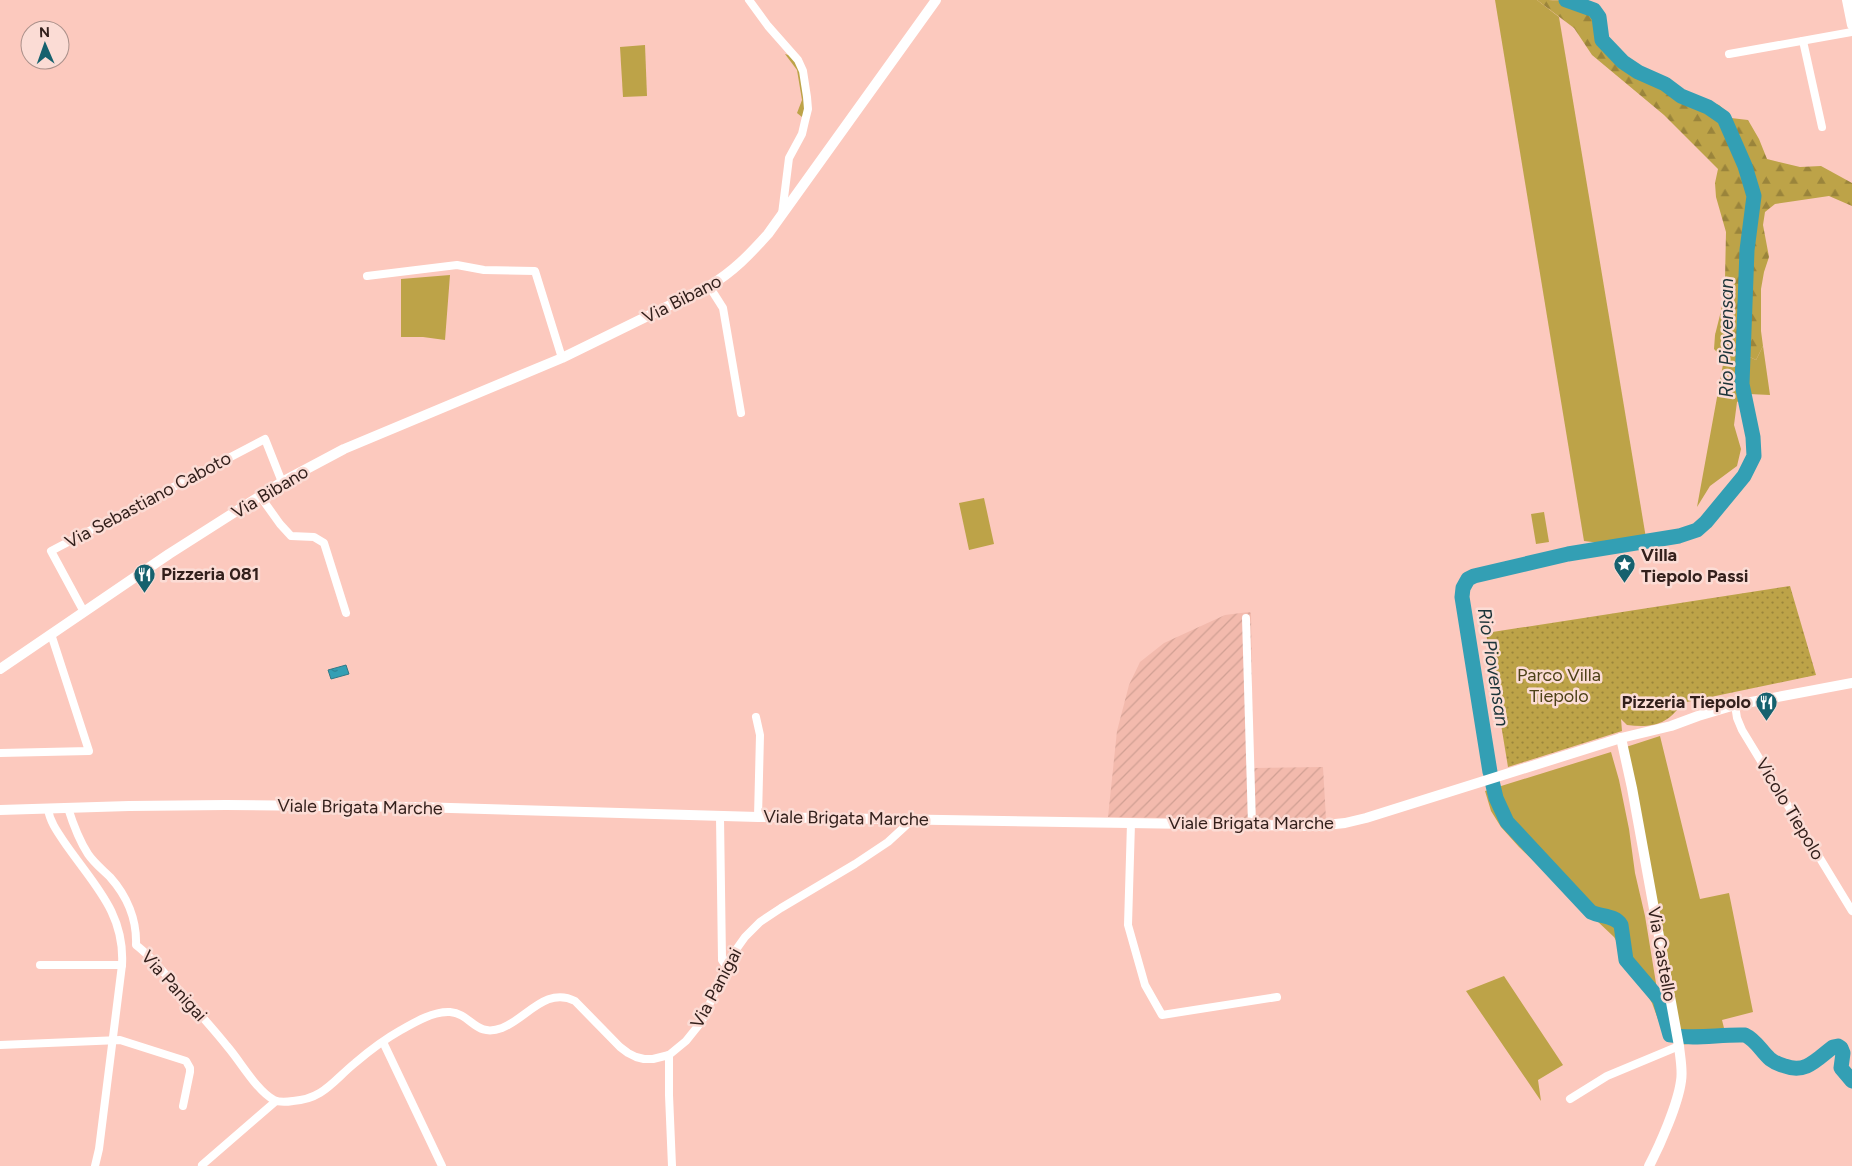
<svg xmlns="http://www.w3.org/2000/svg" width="1852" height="1166" viewBox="0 0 1852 1166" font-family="Figtree,sans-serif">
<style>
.industrial{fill:url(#industrial-furrows)}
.green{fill:#bda348}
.forest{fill:url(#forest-firs)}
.park{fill:url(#park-dots)}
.water{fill:url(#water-ripples);stroke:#337986}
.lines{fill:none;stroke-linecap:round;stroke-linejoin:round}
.river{stroke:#339fb4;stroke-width:15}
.minor{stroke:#fff;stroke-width:8}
.tertiary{stroke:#fff;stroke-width:10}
.labels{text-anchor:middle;stroke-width:5;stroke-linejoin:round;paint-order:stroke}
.street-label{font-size:18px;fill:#33201c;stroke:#fbdcd5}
.poi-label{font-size:18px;font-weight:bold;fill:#33201c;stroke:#fbdcd5;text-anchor:start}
.park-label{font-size:18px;fill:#4d4117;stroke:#fbdcd5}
.water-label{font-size:19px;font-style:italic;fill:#1c3439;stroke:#fbdcd5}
</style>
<defs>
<pattern id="industrial-furrows" width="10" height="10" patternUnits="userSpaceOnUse" patternTransform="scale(1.25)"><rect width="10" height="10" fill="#f3baad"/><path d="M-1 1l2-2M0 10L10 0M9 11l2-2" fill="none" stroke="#d1a094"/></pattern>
<pattern id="forest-firs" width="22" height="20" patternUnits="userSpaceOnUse" patternTransform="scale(1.25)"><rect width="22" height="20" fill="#bda348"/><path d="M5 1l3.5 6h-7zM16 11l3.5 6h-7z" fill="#9a843b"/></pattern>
<pattern id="park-dots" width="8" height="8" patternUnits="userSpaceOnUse" patternTransform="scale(1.25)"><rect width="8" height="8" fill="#bda348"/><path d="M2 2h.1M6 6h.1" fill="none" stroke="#9a843b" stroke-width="1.8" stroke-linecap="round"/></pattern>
<pattern id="water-ripples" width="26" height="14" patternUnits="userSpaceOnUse" patternTransform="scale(1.25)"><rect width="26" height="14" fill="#339fb4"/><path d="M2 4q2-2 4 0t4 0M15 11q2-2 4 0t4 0" fill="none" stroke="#2c8192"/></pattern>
</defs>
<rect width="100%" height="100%" fill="#fcc9be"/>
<path class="industrial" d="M 1249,612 L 1251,613 L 1253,768 L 1323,767 L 1326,819 L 1310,820 L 1108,817 L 1117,731 L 1129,685 L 1140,662 L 1164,643 L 1225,615 Z"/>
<g class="green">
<path d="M 1495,0 L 1537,0 L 1559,17 L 1646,538 L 1600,543 L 1584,541 Z"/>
<path d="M 645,45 L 647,96 L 623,97 L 620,47 Z"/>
<path d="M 785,54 L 795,57 L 807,88 L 807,112 L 802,117 L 797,113 L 802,100 L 797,70 Z"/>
<path d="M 450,275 L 445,340 L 423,337 L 401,337 L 401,279 Z"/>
<path d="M 1763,346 L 1770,395 L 1749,394 L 1737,402 L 1734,425 L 1741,449 L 1737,466 L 1710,486 L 1697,507 L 1724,359 L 1737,351 L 1756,360 Z"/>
<path d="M 984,498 L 994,544 L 969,550 L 959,503 Z"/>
<path d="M 1544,512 L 1549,542 L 1536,544 L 1531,514 Z"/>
<path d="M 1660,736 L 1700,899 L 1729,893 L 1753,1012 L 1722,1020 L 1727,1040 L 1679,1045 L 1623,748 Z"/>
<path d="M 1611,752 L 1619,780 L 1629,829 L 1635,873 L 1645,916 L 1665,1038 L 1652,1003 L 1614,937 L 1519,847 L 1501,827 L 1491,811 L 1485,791 Z"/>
<path d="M 1504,976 L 1563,1065 L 1538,1080 L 1541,1101 L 1466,991 Z"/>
</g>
<path class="forest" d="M 1537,0 C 1553,0 1593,0 1602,10 C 1607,18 1606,28 1607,37 L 1627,57 L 1640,66 L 1658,74 L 1692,96 L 1719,105 L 1727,112 L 1731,118 L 1748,120 L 1759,139 L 1767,159 L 1800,167 L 1821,166 L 1852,183 L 1852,206 L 1829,196 L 1775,204 L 1765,212 L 1763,225 L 1769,257 L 1764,272 L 1761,289 L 1761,331 L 1763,346 L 1756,360 L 1737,351 L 1724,359 L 1714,349 L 1715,335 L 1721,311 L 1725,279 L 1726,232 L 1716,197 L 1715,183 L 1718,169 L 1664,115 L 1592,55 L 1574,28 Z"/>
<path class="park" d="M 1790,586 L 1816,675 L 1682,703 C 1668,725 1652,728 1627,725 L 1621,719 L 1622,731 L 1508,767 L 1486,633 Z"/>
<path class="water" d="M 346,665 L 349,674 L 331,679 L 328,670 Z"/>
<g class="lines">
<g class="river">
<path d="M 1490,772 L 1462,597 L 1463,588 L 1468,579 L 1474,576 L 1568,554 L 1679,536 L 1697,530 L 1706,522 L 1744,476 L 1754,456 L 1753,437 L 1742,384 L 1747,250 L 1754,196 L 1745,166 L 1724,118 L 1708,107 L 1681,96 L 1665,84 L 1638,72 L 1623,62 L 1602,40 L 1599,17 L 1594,10 L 1566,0"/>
<path d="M 1492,781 L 1496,798 L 1507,822 L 1591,912 C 1601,917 1615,915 1621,925 L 1626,960 L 1660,1000 L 1670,1035 C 1696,1040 1719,1034 1745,1035 C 1756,1040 1761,1051 1770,1059 C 1774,1062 1780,1065 1785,1066 C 1806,1074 1817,1059 1833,1047 L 1838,1046 L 1841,1048 L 1843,1053 L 1841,1068 L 1852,1081"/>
</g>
<g class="minor">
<path d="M 749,0 L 768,26 L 798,60 L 803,71 L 807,97 L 808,109 L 805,121 L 802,134 L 789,158 L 782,214"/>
<path d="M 1803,41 L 1822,127"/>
<path d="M 1729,54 L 1852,32"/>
<path d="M 367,276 L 457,265 L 484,270 L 535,271 L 562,358"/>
<path d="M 709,286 L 723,308 L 741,413"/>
<path d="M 260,496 L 280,524 L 291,536 L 314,537 L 324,543 L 346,613"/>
<path d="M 84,612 L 51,551 L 265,439 L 282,482"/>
<path d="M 1246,618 L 1252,825"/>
<path d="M 1735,705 L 1737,718 L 1742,730 L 1852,911"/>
<path d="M 756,717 L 760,735 L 758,817"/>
<path d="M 0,753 L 89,751 L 51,634"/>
<path d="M 68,808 C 73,824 79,840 88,854 C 94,863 103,870 110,877 C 127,896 137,920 136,945 C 152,957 165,974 178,989 C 194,1008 211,1026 227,1046 C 241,1062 256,1090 274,1100 C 280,1103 287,1102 293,1101 C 323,1099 333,1081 355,1063 C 369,1051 385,1039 401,1030 C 415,1022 434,1011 450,1012 C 472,1014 475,1038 502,1028 C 526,1019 546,986 575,1001 L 620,1047 L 628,1053 L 636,1057 L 644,1059 L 653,1059 L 669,1055 L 686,1041 L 702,1021 L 730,958 L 745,937 L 760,922 L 781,908 L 855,864 L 888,842 L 913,819"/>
<path d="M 48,809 C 50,823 59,834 67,846 C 95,886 125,914 122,965 L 99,1149 L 95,1166"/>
<path d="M 720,817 L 722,960 L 724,963"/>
<path d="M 1131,823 L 1128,925 L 1145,985 L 1162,1015 L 1277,997"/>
<path d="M 40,965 L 122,965"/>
<path d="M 383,1042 L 442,1166"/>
<path d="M 0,1045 L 120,1040 L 186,1061 L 190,1068 L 190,1072 L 183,1106"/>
<path d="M 669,1055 L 669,1095 L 672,1166"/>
<path d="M 1570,1099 L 1607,1076 L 1679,1046"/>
<path d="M 202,1165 L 276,1101"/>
</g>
<g class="tertiary">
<path d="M 1847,0 L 1852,25"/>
<path d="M 0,669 L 169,554 L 282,482 L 344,449 L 562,358 L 709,286 C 733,272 750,254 768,234 L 936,0"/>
<path d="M 1621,738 L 1632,788 L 1679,1046 C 1680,1057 1683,1070 1681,1081 C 1678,1104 1660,1145 1649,1166"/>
<path d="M 0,810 L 129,806 L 226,805 L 417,807 L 758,817 L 1316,826 L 1345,823 L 1366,818 L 1621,738 L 1671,726 L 1698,716 L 1735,705 L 1852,683"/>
</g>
</g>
<defs>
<symbol id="sight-pin" viewBox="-11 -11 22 30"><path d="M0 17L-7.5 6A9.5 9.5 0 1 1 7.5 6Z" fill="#16616e" stroke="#fbdcd5"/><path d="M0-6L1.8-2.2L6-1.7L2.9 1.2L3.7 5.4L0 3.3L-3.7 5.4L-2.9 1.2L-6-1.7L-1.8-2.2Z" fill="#fff"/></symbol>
<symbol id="restaurant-pin" viewBox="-11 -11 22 30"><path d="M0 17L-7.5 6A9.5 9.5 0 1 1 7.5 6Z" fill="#16616e" stroke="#fbdcd5"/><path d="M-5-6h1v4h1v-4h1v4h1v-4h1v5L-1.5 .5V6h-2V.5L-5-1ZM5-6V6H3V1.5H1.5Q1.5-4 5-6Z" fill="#fff"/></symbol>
</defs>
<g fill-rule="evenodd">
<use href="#sight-pin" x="1612" y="552" width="25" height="34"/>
<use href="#restaurant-pin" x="132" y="562" width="25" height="34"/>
<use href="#restaurant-pin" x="1754" y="690" width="25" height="34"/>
</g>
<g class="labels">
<g class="street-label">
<text transform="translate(682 299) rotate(-27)" y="6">Via Bibano</text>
<text transform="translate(270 492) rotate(-31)" y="6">Via Bibano</text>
<text transform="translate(148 500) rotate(-28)" y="6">Via Sebastiano Caboto</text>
<text transform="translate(360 807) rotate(1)" y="6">Viale Brigata Marche</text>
<text transform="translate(1790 809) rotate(59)" y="6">Vicolo Tiepolo</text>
<text transform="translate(846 818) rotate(1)" y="6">Viale Brigata Marche</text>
<text x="1251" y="829">Viale Brigata Marche</text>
<text transform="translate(1662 954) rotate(80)" y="6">Via Castello</text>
<text transform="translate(174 986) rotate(48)" y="6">Via Panigai</text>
<text transform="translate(716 988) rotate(-62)" y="6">Via Panigai</text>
</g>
<g class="poi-label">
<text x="1641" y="561">Villa<tspan x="1641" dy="21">Tiepolo Passi</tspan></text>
<text x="161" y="580">Pizzeria 081</text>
<text x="1751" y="708" text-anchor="end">Pizzeria Tiepolo</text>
</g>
<g class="park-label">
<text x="1559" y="681">Parco Villa<tspan x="1559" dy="21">Tiepolo</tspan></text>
</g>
<g class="water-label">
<text transform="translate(1726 338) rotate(-90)" y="7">Rio Piovensan</text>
<text transform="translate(1494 667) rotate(81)" y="7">Rio Piovensan</text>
</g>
</g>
<g transform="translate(45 45) rotate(358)"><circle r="24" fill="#fbdcd5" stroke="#ab918b"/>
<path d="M0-4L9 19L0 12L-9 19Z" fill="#16616e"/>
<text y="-8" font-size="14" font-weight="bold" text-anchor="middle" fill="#33201c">N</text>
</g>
</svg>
